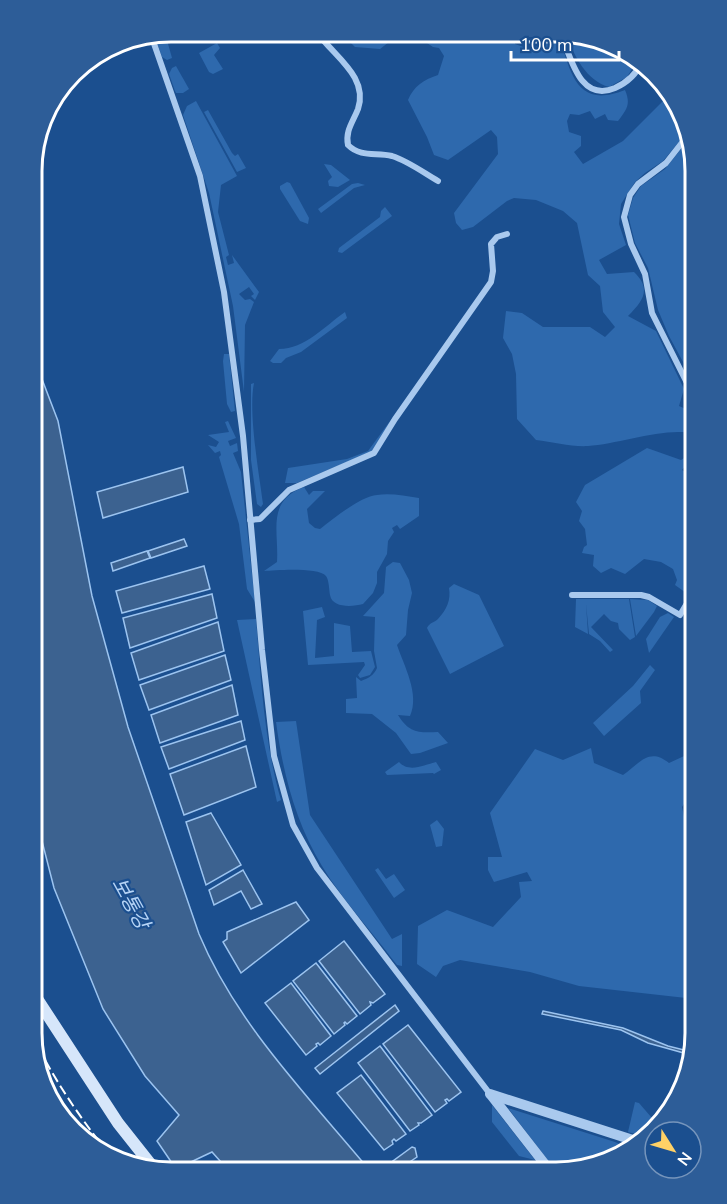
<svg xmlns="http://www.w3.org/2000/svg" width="727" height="1204" viewBox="0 0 727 1204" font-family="'Nunito Sans','Noto Sans KR',sans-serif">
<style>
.green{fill:#2e69ad}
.water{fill:#3c6290;stroke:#9cc4f0;stroke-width:1.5}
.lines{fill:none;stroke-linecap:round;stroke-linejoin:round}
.minor{stroke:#a9c9ee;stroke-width:6}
.tertiary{stroke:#a9c9ee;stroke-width:10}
.secondary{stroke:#d6e6fa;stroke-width:12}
.rail{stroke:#fff;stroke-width:2;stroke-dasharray:10 4.5;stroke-linecap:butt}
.labels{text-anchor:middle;stroke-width:4.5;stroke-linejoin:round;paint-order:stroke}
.water-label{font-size:20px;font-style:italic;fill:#b5d3f5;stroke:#1b4f8f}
.rim{fill:none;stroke:#fff;stroke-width:3}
</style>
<rect width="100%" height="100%" fill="#1b4f8f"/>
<g class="green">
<path d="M 165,33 L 172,58 L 167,60 L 162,57 L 155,37 L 156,34 Z"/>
<path d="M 341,33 L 406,33 L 398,35 L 380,49 L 355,47 Z"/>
<path d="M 412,33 L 515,34 L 515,44 L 529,49 L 543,44 L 547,34 L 558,34 C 571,71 575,110 625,90 C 631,104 627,109 618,121 L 608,120 L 605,114 L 595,119 L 590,111 L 579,115 L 570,114 L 567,121 L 569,132 L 581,136 L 581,146 L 574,152 L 583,164 L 623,141 L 669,95 L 685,118 L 688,131 L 663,161 L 645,173 L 635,182 L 626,196 L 621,204 L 619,224 L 626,245 L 599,260 L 607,274 L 634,272 C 652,289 643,301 628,316 L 656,331 L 684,389 L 679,406 L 695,413 L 695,434 C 667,426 619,444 588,446 C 572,447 553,442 536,440 L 517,419 L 516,374 L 512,354 L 503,338 L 506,311 L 522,313 L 543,327 L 590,327 L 605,337 L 615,327 L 603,312 L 600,286 L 588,275 L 577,223 L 563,211 L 536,200 L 514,198 L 507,201 L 473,227 L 462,230 L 456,223 L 454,213 L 498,154 L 497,137 L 491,130 L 448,160 L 434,155 L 427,137 L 408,100 C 414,86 423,80 438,75 L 444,56 L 439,48 L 433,47 Z"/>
<path d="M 567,34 L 583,34 L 637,61 L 627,77 L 609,87 C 587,81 573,56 567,34 Z"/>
<path d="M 217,43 L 220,48 L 214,55 L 223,69 L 213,74 L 209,72 L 199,53 Z"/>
<path d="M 176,66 L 189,89 L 183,93 L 176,93 L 175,91 L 169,74 L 172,68 Z"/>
<path d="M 196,101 L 237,176 L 221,185 L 218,212 L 229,255 L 226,257 L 228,265 L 234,263 L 232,255 L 259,292 L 255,300 L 251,296 L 254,294 L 249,287 L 239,294 L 245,300 L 250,299 L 254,302 L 245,325 L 244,392 L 233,306 L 209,193 L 183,115 L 187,106 Z"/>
<path d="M 208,110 L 232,153 L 235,156 L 238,154 L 246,168 L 237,172 L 204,112 Z"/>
<path d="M 689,139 L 695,171 L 695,384 L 669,336 L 658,310 L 648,268 L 635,243 L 628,215 L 633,198 L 641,186 L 665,169 Z"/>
<path d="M 324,164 L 331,165 L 350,180 L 338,187 L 329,186 L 328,181 L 332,177 Z"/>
<path d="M 287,182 L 290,183 L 309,218 L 308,224 L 300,221 L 280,189 L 280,186 Z"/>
<path d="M 358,183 L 365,185 L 354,188 L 321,213 L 318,209 L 352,184 Z"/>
<path d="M 385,207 L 392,216 L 342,253 L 338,252 L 339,248 L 380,217 L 381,211 Z"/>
<path d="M 345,312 L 347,318 L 301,352 L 286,358 L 281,363 L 273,363 L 270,361 L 279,349 C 305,349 325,326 345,312 Z"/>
<path d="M 224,354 L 229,354 L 235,411 L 231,412 L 227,404 L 223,361 Z"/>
<path d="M 254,383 C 248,412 259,473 263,504 L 261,507 L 257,504 L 251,460 L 251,384 Z"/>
<path d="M 393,417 L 394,418 L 371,452 L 297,483 L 285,483 L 288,468 L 347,459 L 368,451 Z"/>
<path d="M 228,421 L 236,438 L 228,441 L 230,446 L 237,443 L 238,451 L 233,453 L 241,472 L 255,602 L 247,589 L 239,524 L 219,457 L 221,455 L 220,451 L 215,453 L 208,445 L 216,447 L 219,442 L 208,435 L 229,432 L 225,422 Z"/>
<path d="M 647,448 L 681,460 L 690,454 L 690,460 L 682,470 L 690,475 L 695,485 L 695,585 L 689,595 L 675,585 L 677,580 L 673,569 L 661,562 L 644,559 L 625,574 L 611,568 L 601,573 L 593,566 L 594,555 L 582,553 L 584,547 L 587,545 L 585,529 L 579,521 L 582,511 L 576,502 L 585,485 Z"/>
<path d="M 304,487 L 309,495 L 313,491 L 325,491 L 307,509 L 309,523 L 315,528 L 320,529 C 333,519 361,496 377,495 C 391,493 405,496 419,498 L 419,516 L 400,529 L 397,525 L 392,528 L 394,532 L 388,541 L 387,554 L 377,572 L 377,583 L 373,593 L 363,604 C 352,607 332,608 330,595 C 329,589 329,580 326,576 C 319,567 276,570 264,571 L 277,562 C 279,531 266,501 304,487 Z"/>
<path d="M 393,562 L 400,563 L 409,580 L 412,593 L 408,610 L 406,635 L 397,645 C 404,666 420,694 410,716 L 398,715 C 409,733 419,733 438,732 L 448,743 L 420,753 L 411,754 L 396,733 L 372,714 L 346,713 L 346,699 L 357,698 L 356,677 L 361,681 C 369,678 374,675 377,668 L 374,651 L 375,617 L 363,616 L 384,593 L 386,567 Z"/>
<path d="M 454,584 L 479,595 L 504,646 L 450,674 L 427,628 C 430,622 434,623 438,619 C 447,609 451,600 449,588 Z"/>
<path d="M 576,599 L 629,599 L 635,637 L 630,640 L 619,629 L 618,623 L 611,621 L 604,614 L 591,627 L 613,650 L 610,652 L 600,641 L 589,634 L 586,604 L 588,634 L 575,627 Z"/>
<path d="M 630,599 L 648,600 L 657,606 L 654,612 L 636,636 Z"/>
<path d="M 322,607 L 325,617 L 317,620 L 315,658 L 334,656 L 334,623 L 350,626 L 352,652 L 371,651 L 375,667 L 370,675 L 360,678 L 358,675 L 365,665 L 364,662 L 308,665 L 303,611 Z"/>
<path d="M 668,613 L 674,617 L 649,653 L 646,639 L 660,617 Z"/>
<path d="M 256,619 C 261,678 264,742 281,800 L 277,802 L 237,620 Z"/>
<path d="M 650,665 L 655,670 L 640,691 L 641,703 L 604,736 L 593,723 L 633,686 Z"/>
<path d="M 296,721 L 310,815 L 392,939 L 402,934 L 402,966 L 397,965 C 374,934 341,898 322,866 C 295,821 283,773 276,722 Z"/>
<path d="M 591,748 L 594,763 L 623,775 C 640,763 649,747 669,763 L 695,751 L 695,792 L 692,792 L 682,807 L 685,821 L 695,830 L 695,999 L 579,986 L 530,972 L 460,960 L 443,966 L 436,977 L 417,964 L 418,926 L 447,910 L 493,927 L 521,897 L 519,882 L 532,881 L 527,872 L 494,882 L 488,870 L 488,857 L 502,857 L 490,813 L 535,749 L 563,760 Z"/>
<path d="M 399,762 C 409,773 424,765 436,762 L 441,770 L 434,774 L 433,773 L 387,775 L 385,772 Z"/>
<path d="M 437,820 L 444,829 L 442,846 L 436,847 L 430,825 Z"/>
<path d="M 378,868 L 386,879 L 394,874 L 405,890 L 394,898 L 375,870 Z"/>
<path d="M 635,1102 L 639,1103 L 658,1125 L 643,1136 L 628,1132 Z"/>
<path d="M 492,1105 L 535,1160 L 519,1156 L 492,1122 Z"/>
<path d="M 508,1108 L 615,1142 L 622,1145 L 624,1148 L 608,1162 L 557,1172 Z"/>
</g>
<g class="water">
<path d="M 32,364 L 40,374 L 58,421 L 92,596 L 128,727 L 199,934 C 237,1025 309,1097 371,1172 L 229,1171 L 212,1152 L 176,1169 L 157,1141 L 179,1115 L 145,1076 L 103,1009 L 54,888 L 42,841 L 32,825 Z"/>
<path d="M 183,467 L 188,492 L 103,518 L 97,492 Z"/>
<path d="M 184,539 L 187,546 L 151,558 L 148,551 Z"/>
<path d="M 147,551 L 150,558 L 113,571 L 111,563 Z"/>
<path d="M 204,566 L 210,589 L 122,613 L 116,591 Z"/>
<path d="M 212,594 L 217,618 L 130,648 L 123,618 Z"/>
<path d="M 218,622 L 224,651 L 139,680 L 131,653 Z"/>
<path d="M 225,655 L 231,680 L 149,710 L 140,685 Z"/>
<path d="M 232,685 L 238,715 L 160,743 L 151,715 Z"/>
<path d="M 241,721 L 245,740 L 169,769 L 161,747 Z"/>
<path d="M 246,746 L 256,787 L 184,815 L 170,774 Z"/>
<path d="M 211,813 L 241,865 L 206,885 L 186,822 Z"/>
<path d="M 243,870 L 262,904 L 251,909 L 241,891 L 214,905 L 209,890 Z"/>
<path d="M 296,902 L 309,920 L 241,973 L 223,942 L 227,939 L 227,932 Z"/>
<path d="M 344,941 L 385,994 L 373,1003 L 370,1002 L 371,1005 L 360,1014 L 319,961 Z"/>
<path d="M 316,963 L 357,1016 L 347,1024 L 345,1022 L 344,1023 L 345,1025 L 334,1034 L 293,981 Z"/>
<path d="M 291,983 L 331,1036 L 320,1045 L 318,1043 L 316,1044 L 317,1046 L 306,1055 L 265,1003 Z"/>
<path d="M 395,1005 L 399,1011 L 320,1074 L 315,1068 Z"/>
<path d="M 543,1011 L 623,1028 L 668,1046 L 692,1052 L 691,1055 L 648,1043 L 621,1030 L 542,1014 Z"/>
<path d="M 408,1025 L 461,1092 L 449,1101 L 447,1099 L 445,1100 L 447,1103 L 435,1112 L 383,1044 Z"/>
<path d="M 380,1046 L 432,1115 L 421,1123 L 418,1123 L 419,1125 L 410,1131 L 358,1063 Z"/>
<path d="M 361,1075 L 406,1134 L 396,1141 L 394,1139 L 392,1141 L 393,1144 L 384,1150 L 337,1093 Z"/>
<path d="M 412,1147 L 415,1148 L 417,1157 L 399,1169 L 393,1161 Z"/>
</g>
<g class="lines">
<g class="minor">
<path d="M 317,32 C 333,56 369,76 358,109 C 353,122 345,131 348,145 C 361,158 376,152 392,156 C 408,161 424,173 438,181"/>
<path d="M 561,34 C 571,58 580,103 615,88 C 628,82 636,75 641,63"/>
<path d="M 151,35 L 200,176 L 224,292 L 243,436 L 262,650 L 274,756 L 293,825 L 317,868 L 490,1094"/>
<path d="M 688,135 L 666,163 L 638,184 L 630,195 L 624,217 L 631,244 L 645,274 L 652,313 L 686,381 L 695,394"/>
<path d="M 250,520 L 260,519 L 289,490 L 374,453 L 395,419 L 491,282 L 493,271 L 491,244 L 497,237 L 507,234"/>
<path d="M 572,595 L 641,595 L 649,597 L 680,615 L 695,590"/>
</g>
<g class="tertiary">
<path d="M 490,1094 L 636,1141"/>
<path d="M 491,1095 L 551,1172"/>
</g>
<path class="secondary" d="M 32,991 L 118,1123 L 156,1171"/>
<path class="rail" d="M 32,1035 C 53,1078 78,1115 108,1153"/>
</g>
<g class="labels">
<g class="water-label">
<text transform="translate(131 903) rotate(61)" y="7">보통강</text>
</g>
</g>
<path d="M0 0H727V1204H0ZM171 42H556A129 129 0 0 1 685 171V1033A129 129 0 0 1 556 1162H171A129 129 0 0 1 42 1033V171A129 129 0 0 1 171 42Z" fill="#2d5d98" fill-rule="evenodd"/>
<path class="rim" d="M171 42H556A129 129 0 0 1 685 171V1033A129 129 0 0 1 556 1162H171A129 129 0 0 1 42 1033V171A129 129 0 0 1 171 42Z"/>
<g transform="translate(673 1150) rotate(127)"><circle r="28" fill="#1b4f8f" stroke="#7695bc" stroke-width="1.5"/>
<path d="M0-4.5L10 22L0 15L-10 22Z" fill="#ffd166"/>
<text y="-9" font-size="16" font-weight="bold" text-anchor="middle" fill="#ffffff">N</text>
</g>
<path d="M511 51v9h108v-9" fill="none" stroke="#ffffff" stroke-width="3"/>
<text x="520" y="51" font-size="18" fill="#ffffff" stroke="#1b4f8f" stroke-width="4.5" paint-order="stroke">100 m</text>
</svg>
